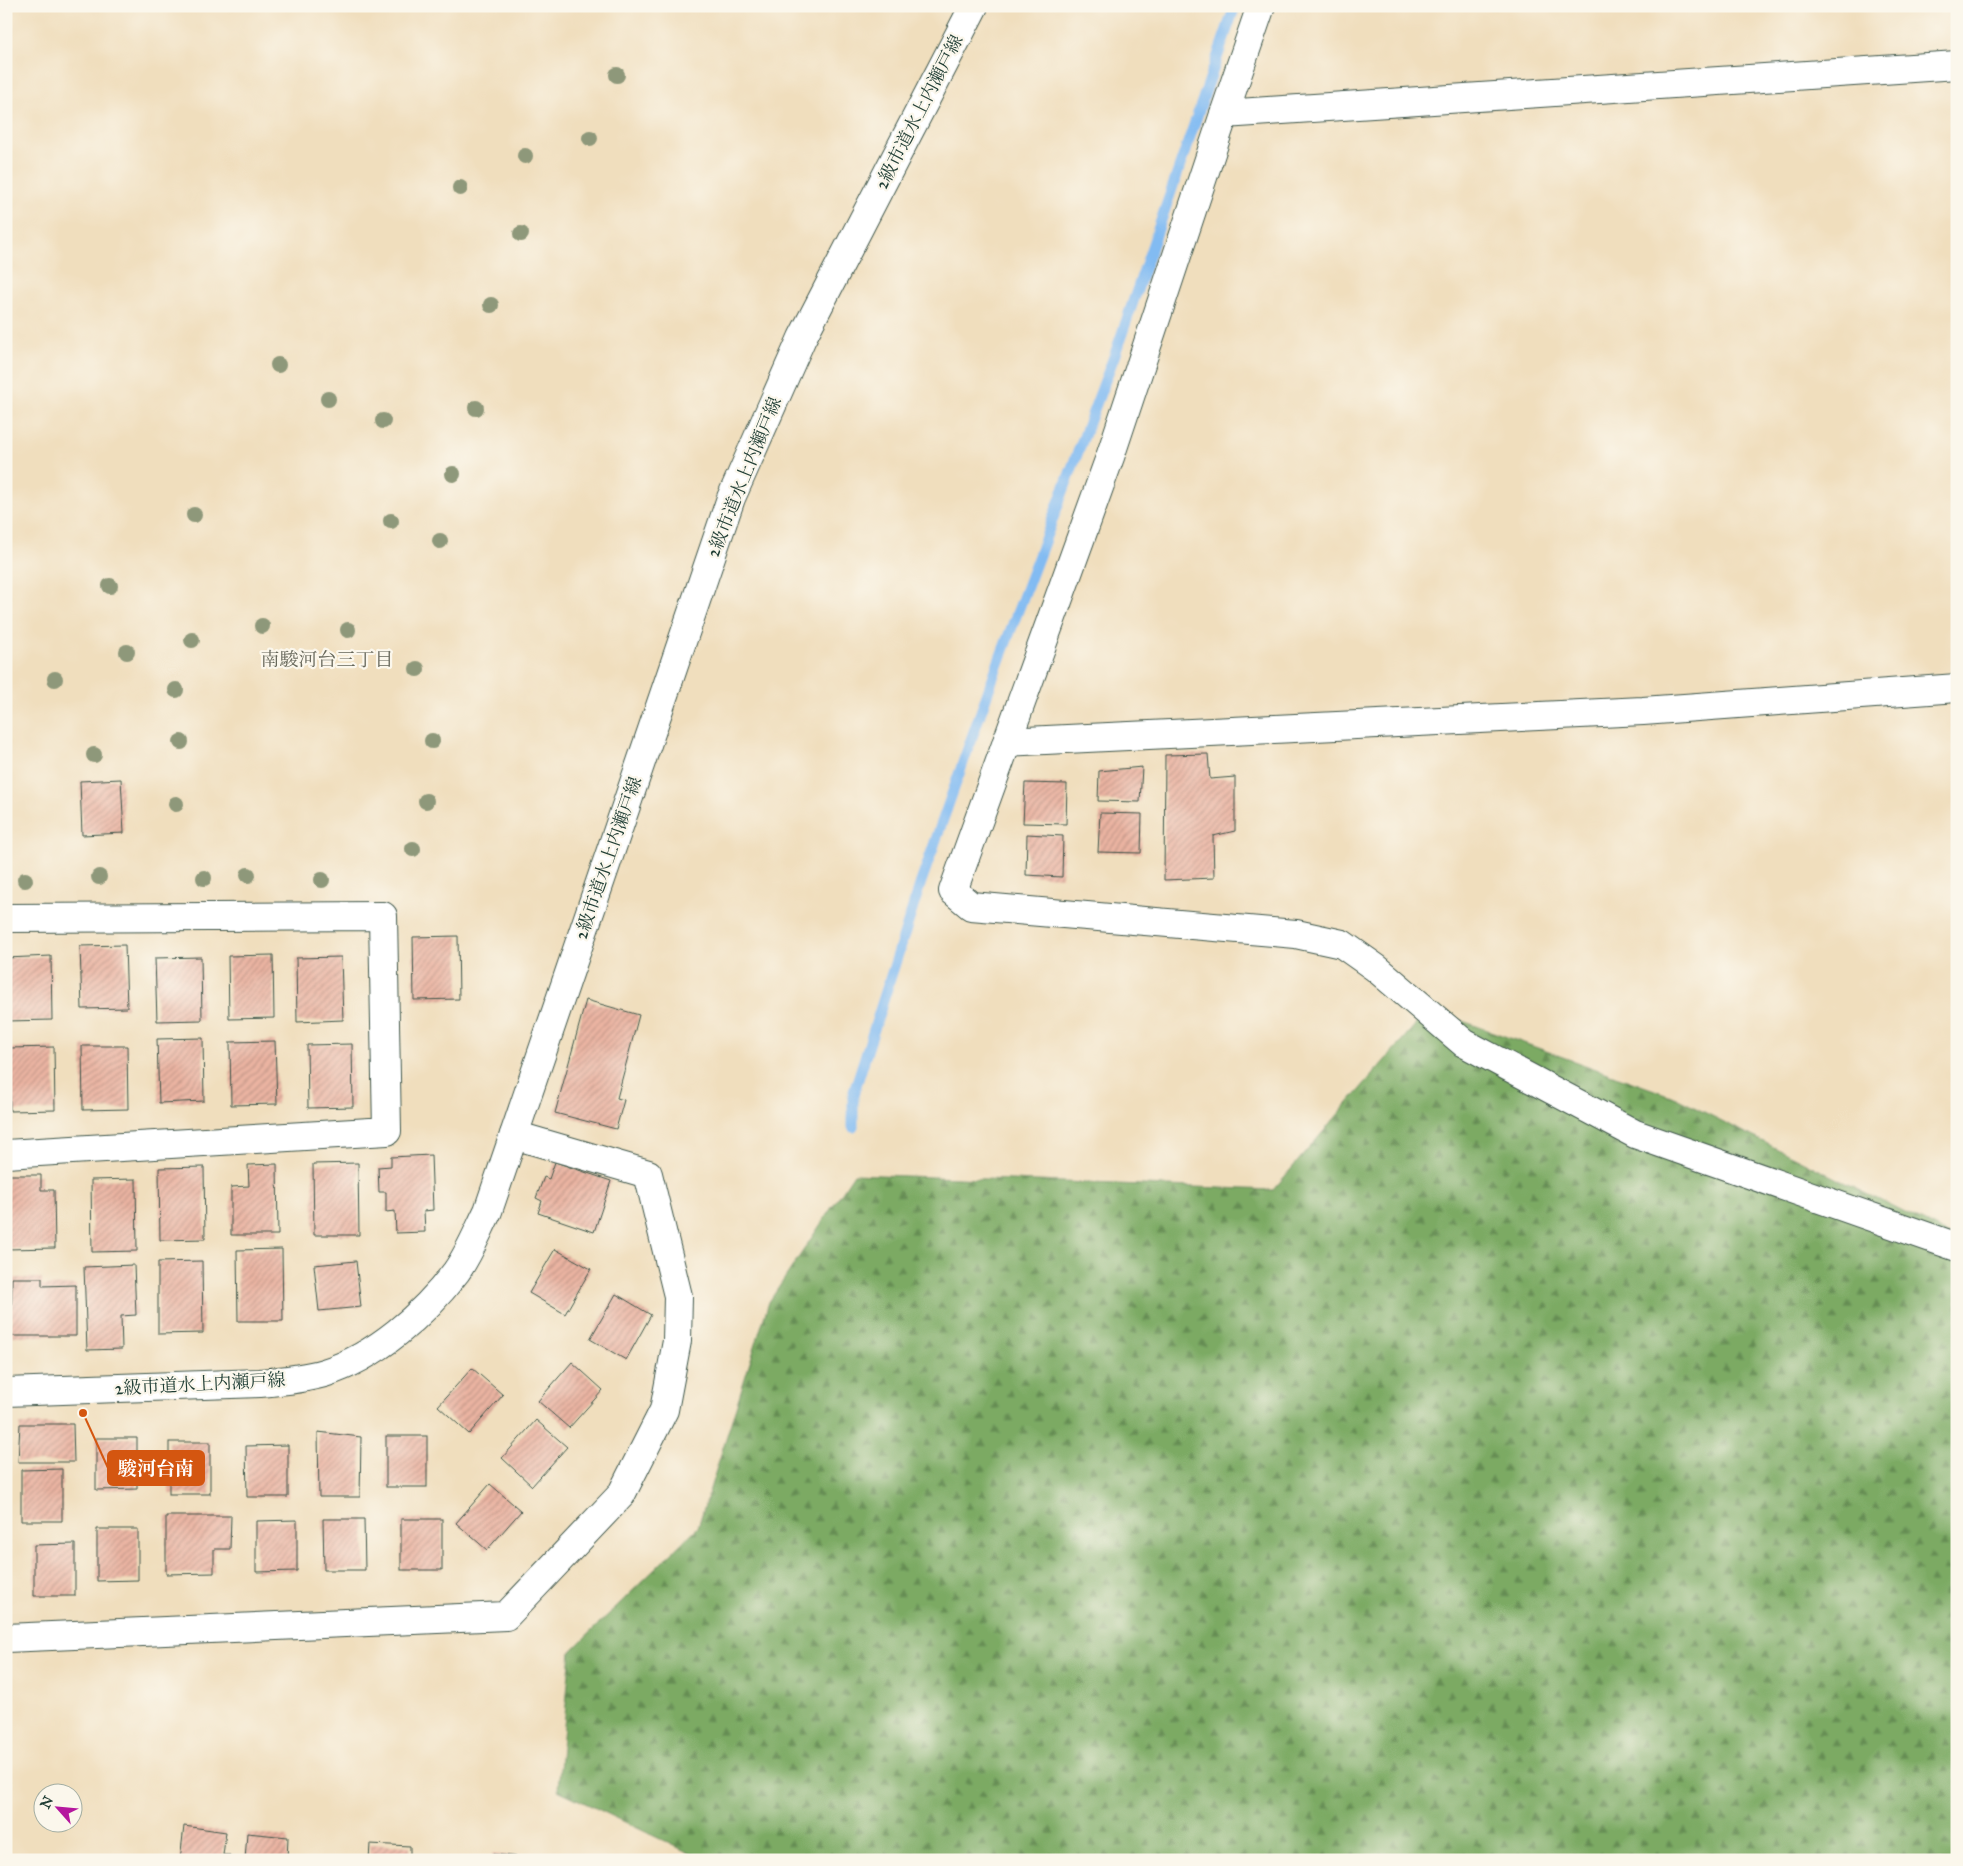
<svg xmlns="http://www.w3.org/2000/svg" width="1963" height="1866" viewBox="0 0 1963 1866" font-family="'IM FELL Great Primer','Noto Serif JP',serif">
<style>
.forest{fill:url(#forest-firs);stroke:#4e744c}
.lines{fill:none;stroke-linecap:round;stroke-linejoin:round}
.stream{stroke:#82bbf2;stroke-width:11}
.building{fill:url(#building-hatch)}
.street-casing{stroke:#3e5549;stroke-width:30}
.secondary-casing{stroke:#3e5549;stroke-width:30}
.street{stroke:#fff;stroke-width:28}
.secondary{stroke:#fff;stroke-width:28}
.tree{fill:#8e987a}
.labels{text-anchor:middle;stroke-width:4.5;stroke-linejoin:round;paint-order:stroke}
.street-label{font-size:18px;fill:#1f3d34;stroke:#fbf7ec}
.neighbourhood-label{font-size:19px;fill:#66675a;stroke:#fbf7ec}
.leader{fill:none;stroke:#d45610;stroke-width:2}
.callout-dot{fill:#d45610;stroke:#fbf7ec;stroke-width:2}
.callout{fill:#d45610;stroke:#d45610;stroke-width:2}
.callout-label{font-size:19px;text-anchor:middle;font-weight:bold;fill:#fff}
</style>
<defs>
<pattern id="forest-firs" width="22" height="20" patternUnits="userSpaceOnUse" patternTransform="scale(1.25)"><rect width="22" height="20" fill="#7caa64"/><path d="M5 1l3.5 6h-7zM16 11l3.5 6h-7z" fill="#658c53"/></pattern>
<pattern id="building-hatch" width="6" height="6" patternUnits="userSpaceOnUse" patternTransform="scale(1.25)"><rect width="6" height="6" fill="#ebb4a2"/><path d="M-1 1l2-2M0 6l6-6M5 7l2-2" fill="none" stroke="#be9485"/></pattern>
</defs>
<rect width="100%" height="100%" fill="#fbf7ec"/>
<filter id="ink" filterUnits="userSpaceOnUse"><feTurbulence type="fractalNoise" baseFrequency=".02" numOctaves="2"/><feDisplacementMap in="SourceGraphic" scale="10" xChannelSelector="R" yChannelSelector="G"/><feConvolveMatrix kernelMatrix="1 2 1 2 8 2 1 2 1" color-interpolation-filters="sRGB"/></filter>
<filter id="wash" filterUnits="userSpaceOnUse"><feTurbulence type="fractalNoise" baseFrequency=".0096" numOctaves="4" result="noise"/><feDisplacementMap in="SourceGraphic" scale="20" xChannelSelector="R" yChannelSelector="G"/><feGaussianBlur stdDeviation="1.12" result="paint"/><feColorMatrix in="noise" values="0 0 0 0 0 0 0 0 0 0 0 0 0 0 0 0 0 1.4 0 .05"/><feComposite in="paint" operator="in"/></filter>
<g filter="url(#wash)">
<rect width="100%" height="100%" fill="#f0debd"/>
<path class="forest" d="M 1429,1009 L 1674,1097 L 1957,1239 L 1957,1860 L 704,1860 L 558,1790 L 571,1651 L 698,1527 L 769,1302 L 854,1174 L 1273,1190 Z"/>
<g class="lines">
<path class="stream" d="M 853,1127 L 853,1095 L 921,882 L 996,669 L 1115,354 L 1235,6"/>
</g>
<g id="blocks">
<g class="building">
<path d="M 1208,754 L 1210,779 L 1235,777 L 1235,831 L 1213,836 L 1214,878 L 1164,880 L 1165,755 Z"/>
<path d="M 1142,767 L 1140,802 L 1098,801 L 1099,771 Z"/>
<path d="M 121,779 L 124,833 L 82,835 L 80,781 Z"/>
<path d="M 1025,783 L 1067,784 L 1066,824 L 1023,823 Z"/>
<path d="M 1100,813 L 1142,814 L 1141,853 L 1098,852 Z"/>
<path d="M 1027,834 L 1063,836 L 1062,877 L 1026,875 Z"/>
<path d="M 458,936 L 459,999 L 414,1000 L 413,937 Z"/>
<path d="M 125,945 L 127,1008 L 82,1009 L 80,946 Z"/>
<path d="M 273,955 L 274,1018 L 229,1019 L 228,956 Z"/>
<path d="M 51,956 L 52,1020 L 7,1021 L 6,958 Z"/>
<path d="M 201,957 L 202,1020 L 157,1021 L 155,958 Z"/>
<path d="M 341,957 L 343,1020 L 297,1022 L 296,958 Z"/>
<path d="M 586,1000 L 639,1015 L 617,1098 L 624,1100 L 616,1129 L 555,1113 Z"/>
<path d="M 203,1038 L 204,1101 L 159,1103 L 157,1039 Z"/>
<path d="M 275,1041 L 277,1104 L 231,1105 L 230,1042 Z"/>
<path d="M 352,1044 L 353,1107 L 308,1108 L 307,1045 Z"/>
<path d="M 82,1046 L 127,1046 L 128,1109 L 83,1110 Z"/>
<path d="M 54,1047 L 55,1110 L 10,1111 L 9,1048 Z"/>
<path d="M 431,1155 L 433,1210 L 424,1211 L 425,1232 L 396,1233 L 395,1211 L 386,1212 L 386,1192 L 379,1192 L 378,1167 L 391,1166 L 391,1157 Z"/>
<path d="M 555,1162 L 611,1181 L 594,1232 L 538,1213 L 542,1201 L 536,1198 L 544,1177 L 549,1179 Z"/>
<path d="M 358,1163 L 359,1235 L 314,1235 L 313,1164 Z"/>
<path d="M 277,1164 L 278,1235 L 231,1235 L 231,1187 L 249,1186 L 248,1165 Z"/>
<path d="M 204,1167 L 205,1239 L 160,1240 L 159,1168 Z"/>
<path d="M 7,1175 L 41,1175 L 41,1190 L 54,1190 L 55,1248 L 8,1249 Z"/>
<path d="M 136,1179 L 137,1251 L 92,1252 L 91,1180 Z"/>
<path d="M 282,1249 L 283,1321 L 238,1321 L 237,1250 Z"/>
<path d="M 555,1249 L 591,1269 L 565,1314 L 529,1293 Z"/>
<path d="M 202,1261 L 203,1333 L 158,1334 L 158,1262 Z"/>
<path d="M 356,1261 L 361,1307 L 319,1311 L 314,1265 Z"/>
<path d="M 134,1265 L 136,1315 L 121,1316 L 122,1349 L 87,1350 L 84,1267 Z"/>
<path d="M 12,1278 L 42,1278 L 42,1286 L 76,1285 L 76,1336 L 11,1336 Z"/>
<path d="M 616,1294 L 651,1315 L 626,1360 L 590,1339 Z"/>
<path d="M 572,1362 L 603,1390 L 569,1428 L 538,1401 Z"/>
<path d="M 472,1368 L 503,1395 L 469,1434 L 438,1406 Z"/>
<path d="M 536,1420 L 567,1447 L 532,1486 L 502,1458 Z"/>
<path d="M 20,1424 L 73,1424 L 74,1462 L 18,1462 Z"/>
<path d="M 318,1432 L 361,1437 L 360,1497 L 319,1497 Z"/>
<rect x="386" y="1436" width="41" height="51"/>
<path d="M 96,1438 L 137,1438 L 137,1489 L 96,1490 Z"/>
<rect x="169" y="1442" width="41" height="52"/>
<path d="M 288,1445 L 288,1497 L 247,1497 L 246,1446 Z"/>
<path d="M 62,1469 L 62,1521 L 21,1521 L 21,1470 Z"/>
<path d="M 490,1484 L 521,1511 L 487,1550 L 456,1523 Z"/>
<path d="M 166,1516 L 231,1516 L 230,1549 L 214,1549 L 214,1573 L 166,1574 Z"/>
<path d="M 323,1519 L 364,1519 L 365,1570 L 324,1570 Z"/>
<rect x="401" y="1519" width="41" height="51"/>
<path d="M 297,1520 L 297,1571 L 256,1572 L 256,1521 Z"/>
<path d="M 97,1529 L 138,1529 L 138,1580 L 97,1581 Z"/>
<path d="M 75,1544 L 75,1596 L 34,1596 L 34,1545 Z"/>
<path d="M 184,1826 L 226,1832 L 223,1855 L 230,1855 L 229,1860 L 180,1860 Z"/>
<path d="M 247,1833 L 288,1837 L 287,1860 L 245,1860 Z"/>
<path d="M 370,1844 L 410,1846 L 410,1860 L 369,1860 Z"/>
<path d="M 492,1854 L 529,1858 L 529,1860 L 492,1860 Z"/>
</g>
</g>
</g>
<g filter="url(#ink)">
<use href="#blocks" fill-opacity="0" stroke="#3e5549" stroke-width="1"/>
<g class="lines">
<defs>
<g id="street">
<path d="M 1261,6 L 1224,114 L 1110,457 L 953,891 L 971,906 L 1296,934 L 1342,944 L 1376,968 L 1464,1043 L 1635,1134 L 1957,1247"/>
<path d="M 1224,114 L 1957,65"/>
<path d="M 1007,742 L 1643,711 L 1957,688"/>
<path d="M 6,918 L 383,916 L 387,1131 L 6,1154"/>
<path d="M 6,1638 L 506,1616 L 621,1495 L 664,1410 L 677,1341 L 678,1296 L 648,1174 L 514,1135"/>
</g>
<path id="secondary" d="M 6,1392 L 260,1383 C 282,1381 303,1379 324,1373 C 376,1357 424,1314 456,1272 C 469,1254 478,1231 488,1211 L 731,498 L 802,338 L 974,6"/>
</defs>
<use href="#street" class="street-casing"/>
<use href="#secondary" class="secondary-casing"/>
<use href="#street" class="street"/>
<use href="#secondary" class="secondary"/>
</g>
<g class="tree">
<circle cx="617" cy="75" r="8"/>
<circle cx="590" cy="138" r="8"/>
<circle cx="525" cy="156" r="8"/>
<circle cx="460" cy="188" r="8"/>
<circle cx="521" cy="234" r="8"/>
<circle cx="491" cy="305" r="8"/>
<circle cx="278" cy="365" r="8"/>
<circle cx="328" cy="399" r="8"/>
<circle cx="476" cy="408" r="8"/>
<circle cx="383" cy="421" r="8"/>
<circle cx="453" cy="474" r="8"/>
<circle cx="194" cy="515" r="8"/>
<circle cx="391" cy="521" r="8"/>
<circle cx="440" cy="541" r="8"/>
<circle cx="110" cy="586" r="8"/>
<circle cx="262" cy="626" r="8"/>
<circle cx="348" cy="630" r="8"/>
<circle cx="192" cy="640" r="8"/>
<circle cx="127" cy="652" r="8"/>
<circle cx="417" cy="669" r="8"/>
<circle cx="55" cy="679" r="8"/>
<circle cx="176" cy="690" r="8"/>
<circle cx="432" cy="741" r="8"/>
<circle cx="181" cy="742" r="8"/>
<circle cx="94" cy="755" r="8"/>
<circle cx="426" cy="801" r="8"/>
<circle cx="176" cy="804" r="8"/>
<circle cx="413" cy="849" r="8"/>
<circle cx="248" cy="875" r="8"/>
<circle cx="99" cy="877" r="8"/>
<circle cx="204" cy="878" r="8"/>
<circle cx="25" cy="880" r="8"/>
<circle cx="322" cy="880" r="8"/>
</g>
</g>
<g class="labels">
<g class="street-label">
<text transform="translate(919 112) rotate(-63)" y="6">2級市道水上内瀬戸線</text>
<text transform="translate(744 477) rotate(-68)" y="6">2級市道水上内瀬戸線</text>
<text transform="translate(608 858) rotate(-71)" y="6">2級市道水上内瀬戸線</text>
<text transform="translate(200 1384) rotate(-3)" y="6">2級市道水上内瀬戸線</text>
</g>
<g class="neighbourhood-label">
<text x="327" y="666">南駿河台三丁目</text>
</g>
</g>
<path class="leader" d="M83 1413L108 1468"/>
<circle class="callout-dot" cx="83" cy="1413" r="5"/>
<rect class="callout" x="108" y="1451" width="96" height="34" rx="5"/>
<g class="callout-label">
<text x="156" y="1475">駿河台南</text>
</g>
<rect width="1963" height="1866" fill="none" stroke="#fbf7ec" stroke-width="25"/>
<g transform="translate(58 1808) rotate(297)"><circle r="24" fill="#fbf7ec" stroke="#a3ada2"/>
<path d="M0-4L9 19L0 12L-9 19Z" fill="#b5179e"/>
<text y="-8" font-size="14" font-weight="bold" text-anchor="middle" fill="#1f3d34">N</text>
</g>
</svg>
